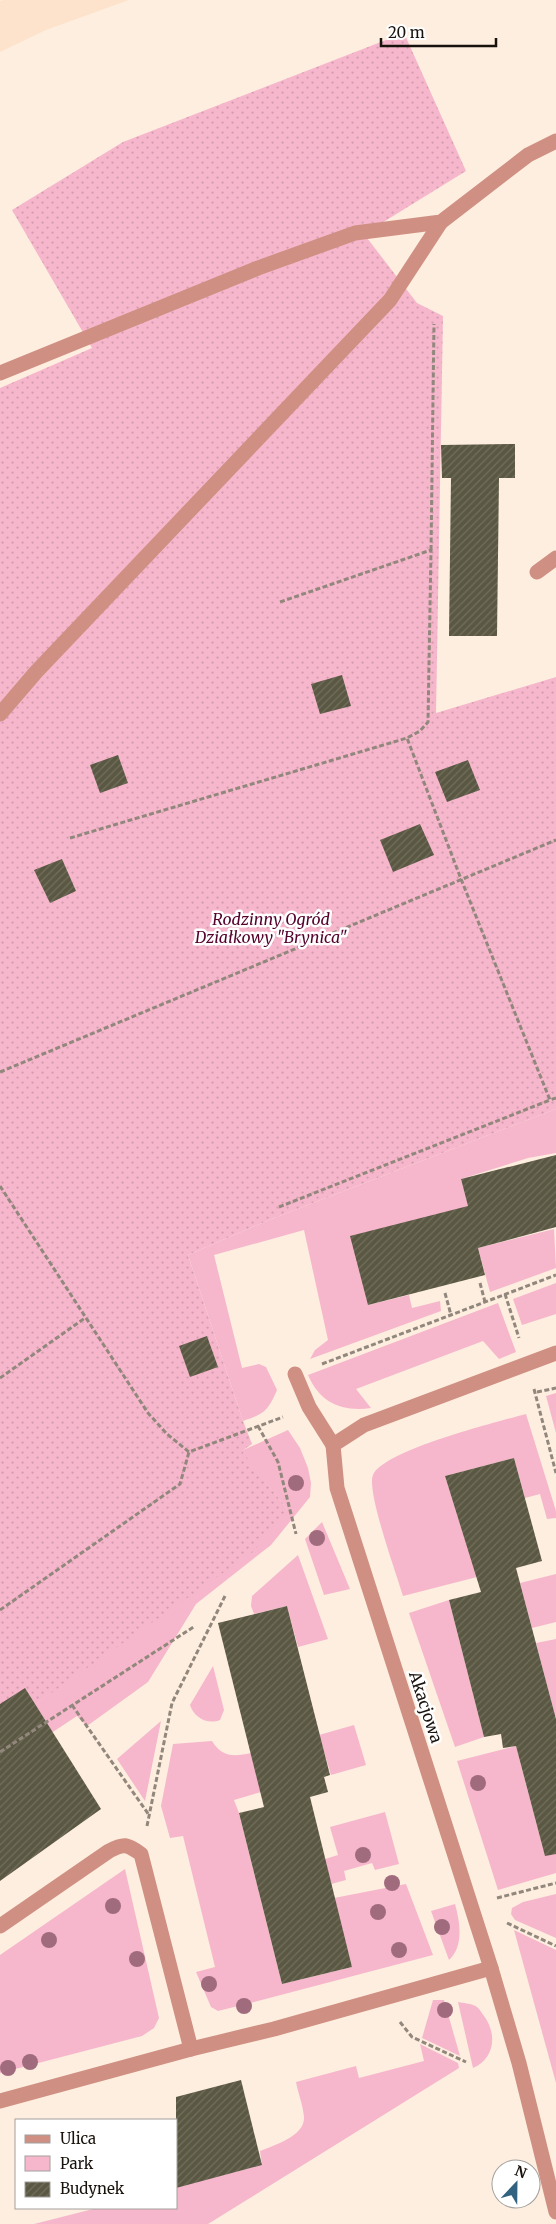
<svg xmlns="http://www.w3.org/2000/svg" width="556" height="2224" viewBox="0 0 556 2224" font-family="Merriweather,serif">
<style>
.built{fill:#fde3cb}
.green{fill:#f6b7cc}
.garden{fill:url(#garden-dots)}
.building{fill:url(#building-hatch)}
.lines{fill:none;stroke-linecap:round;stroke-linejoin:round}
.path{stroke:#92877c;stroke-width:3;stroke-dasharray:5 2.5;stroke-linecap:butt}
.lane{stroke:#cf9083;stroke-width:15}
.street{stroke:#cf9083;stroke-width:15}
.tree{fill:#a06c7d}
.labels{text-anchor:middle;stroke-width:5;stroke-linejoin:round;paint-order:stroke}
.park-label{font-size:16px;font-style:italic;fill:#54012c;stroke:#fff}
.street-label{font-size:16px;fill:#18120c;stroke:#fff}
</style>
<defs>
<pattern id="garden-dots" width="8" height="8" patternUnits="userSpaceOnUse" patternTransform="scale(1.25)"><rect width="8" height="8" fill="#f6b7cc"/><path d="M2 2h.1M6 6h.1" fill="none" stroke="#d29cae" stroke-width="1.8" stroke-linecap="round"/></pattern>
<pattern id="building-hatch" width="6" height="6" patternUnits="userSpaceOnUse" patternTransform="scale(1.25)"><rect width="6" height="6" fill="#5a5742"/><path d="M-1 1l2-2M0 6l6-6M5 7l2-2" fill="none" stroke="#726f5f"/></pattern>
</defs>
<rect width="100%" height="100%" fill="#feeedf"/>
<path class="built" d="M 3,0 L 129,0 L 46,30 L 0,52 L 0,1 Z"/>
<g class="green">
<path d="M 556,1109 L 556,1153 L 528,1158 L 461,1179 L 470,1212 L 368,1305 L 409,1295 L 412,1308 L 440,1301 L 441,1311 L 310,1359 L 315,1350 L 328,1340 L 304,1230 L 214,1255 L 242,1368 L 259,1364 L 266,1367 L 277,1390 C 268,1411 264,1414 243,1421 L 188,1255 L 269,1220 Z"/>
<path d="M 554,1229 L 556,1268 L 490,1292 L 478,1248 Z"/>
<path d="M 556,1283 L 556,1314 L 522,1325 L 513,1299 Z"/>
<path d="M 498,1303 L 516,1352 L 499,1359 L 483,1341 L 356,1389 L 371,1408 C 342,1412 320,1403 308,1375 Z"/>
<path d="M 556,1393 L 556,1433 L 546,1396 Z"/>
<path d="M 526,1414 L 556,1511 L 556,1518 L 547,1519 L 540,1494 L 525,1498 L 514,1458 L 445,1476 L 477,1577 L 403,1596 C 397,1575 366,1491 373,1475 C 384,1450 497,1422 526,1414 Z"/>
<path d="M 288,1430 L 300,1448 L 308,1468 L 311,1483 L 310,1497 L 271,1545 L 196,1604 L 148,1682 L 87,1726 L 77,1716 L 0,1767 L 0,1729 L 154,1620 L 287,1509 L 241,1451 Z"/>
<path d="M 322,1522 L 350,1589 L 324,1595 L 305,1539 Z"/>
<path d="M 298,1555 L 328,1639 L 298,1647 L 287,1606 L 254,1614 L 251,1606 L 252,1596 Z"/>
<path d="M 556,1574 L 556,1622 L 532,1628 L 520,1583 Z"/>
<path d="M 449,1600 L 484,1737 L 455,1747 L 409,1613 Z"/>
<path d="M 556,1639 L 556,1716 L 555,1716 L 536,1643 Z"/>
<path d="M 213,1666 L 224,1710 L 220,1720 C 208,1725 194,1718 190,1705 Z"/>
<path d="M 161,1721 L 145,1801 L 117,1759 Z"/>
<path d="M 354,1725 L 366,1765 L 331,1775 L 319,1735 Z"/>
<path d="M 212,1741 C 222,1757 233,1757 251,1753 L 261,1792 L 234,1800 L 239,1813 L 282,1984 L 352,1967 L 334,1898 L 406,1884 L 433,1955 L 246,2004 L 218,2011 L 211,2007 L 196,1972 L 215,1967 L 183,1836 L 170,1838 L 161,1806 L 173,1744 Z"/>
<path d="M 516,1746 L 543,1848 L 556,1844 L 556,1873 L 498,1890 L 457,1761 Z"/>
<path d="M 385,1812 L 399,1864 L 375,1870 L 372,1863 L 344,1871 L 346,1880 L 331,1884 L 325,1859 L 338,1855 L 330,1827 Z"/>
<path d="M 125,1869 L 159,2018 L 154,2028 L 142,2036 L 0,2073 L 0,1955 Z"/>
<path d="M 556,1894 L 556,1938 L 515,1920 L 511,1914 L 512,1908 L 523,1902 Z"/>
<path d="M 455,1904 C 460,1922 464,1946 449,1960 L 431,1911 Z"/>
<path d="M 514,1930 L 556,1950 L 556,2083 Z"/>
<path d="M 433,2000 L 444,2000 L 460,2056 L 422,2038 Z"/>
<path d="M 458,2002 C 464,2003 473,2004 477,2007 C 480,2009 482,2014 484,2016 C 498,2035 494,2059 473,2068 Z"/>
<path d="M 420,2044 L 458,2063 L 459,2068 L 208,2224 L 34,2224 L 97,2208 L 176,2208 L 176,2187 L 262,2165 L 260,2151 C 274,2145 305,2136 304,2117 C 303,2105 298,2093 296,2082 L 356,2066 L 359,2078 L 424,2061 Z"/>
</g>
<path class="garden" d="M 404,33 L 466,171 L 364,234 L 417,303 L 443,316 L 436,713 L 556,677 L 556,1109 L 269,1220 L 188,1255 L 243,1421 L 252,1444 L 242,1451 L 287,1509 L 253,1552 L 0,1729 L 0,388 L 92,348 L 12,210 L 123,142 Z"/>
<g class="building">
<path d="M 515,444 L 515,478 L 499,478 L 497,636 L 449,636 L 451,478 L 442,478 L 441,445 Z"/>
<path d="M 342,675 L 351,706 L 320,714 L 311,684 Z"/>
<path d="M 118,755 L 128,783 L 100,793 L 90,765 Z"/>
<path d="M 468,760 L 480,790 L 447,802 L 435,772 Z"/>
<path d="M 420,824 L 434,855 L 393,872 L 380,840 Z"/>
<path d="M 62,859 L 76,891 L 50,903 L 34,870 Z"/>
<path d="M 556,1155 L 556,1227 L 478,1248 L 485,1275 L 368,1305 L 350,1236 L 468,1206 L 461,1179 Z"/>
<path d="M 207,1336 L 218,1367 L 190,1377 L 179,1346 Z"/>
<path d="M 514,1458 L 542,1561 L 516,1568 L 556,1719 L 556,1854 L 545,1856 L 516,1746 L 503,1748 L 501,1734 L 484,1737 L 449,1600 L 481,1592 L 445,1476 Z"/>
<path d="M 287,1606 L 330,1775 L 324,1777 L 328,1792 L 310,1797 L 352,1967 L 282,1984 L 239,1813 L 264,1807 L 218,1623 Z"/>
<path d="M 25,1688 L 101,1809 L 0,1881 L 0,1704 Z"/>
<path d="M 241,2080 L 262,2165 L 176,2188 L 176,2097 Z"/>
</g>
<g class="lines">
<g class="path">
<path d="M 431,550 L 434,324"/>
<path d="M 280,602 L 431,550 L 428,722 L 420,731 L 407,738"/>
<path d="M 70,838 L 407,738 L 461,879 L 550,1100 L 556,1098"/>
<path d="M 0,1072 L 556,840"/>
<path d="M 0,1186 L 148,1413 L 167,1434 L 189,1452 L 283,1417"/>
<path d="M 279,1207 L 550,1100"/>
<path d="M 480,1283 L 485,1302"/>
<path d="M 445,1293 L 451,1315"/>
<path d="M 505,1294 L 519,1338"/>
<path d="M 322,1364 L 556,1275"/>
<path d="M 0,1378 L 85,1318"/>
<path d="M 534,1389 L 556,1473"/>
<path d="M 537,1392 L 556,1388"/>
<path d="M 258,1426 L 278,1462 L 296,1534"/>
<path d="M 0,1610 L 180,1484 L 189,1452"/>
<path d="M 72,1705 L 149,1815"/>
<path d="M 0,1752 L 195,1626"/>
<path d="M 147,1826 L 172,1703 L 225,1596"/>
<path d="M 497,1898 L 556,1883"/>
<path d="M 507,1923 L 556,1946"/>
<path d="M 400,2022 L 412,2037 L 466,2062"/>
</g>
<g class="lane">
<path d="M 0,373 L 258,268 L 355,233 L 441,222 L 528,155 L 556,141"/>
<path d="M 537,572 L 556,558"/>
<path d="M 0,714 L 36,672 L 390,300 L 441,222"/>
<path d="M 295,1374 L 309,1407 L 333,1445"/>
<path d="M 0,1926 L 109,1851 C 124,1843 127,1844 141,1854 L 191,2049 L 0,2101"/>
<path d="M 191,2049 L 274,2029 L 491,1968"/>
</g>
<path class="street" d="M 556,1353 L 364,1425 L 333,1445 L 337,1488 L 491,1968 L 519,2063 L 556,2212"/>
</g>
<g class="tree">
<circle cx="296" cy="1483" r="8"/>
<circle cx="317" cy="1538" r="8"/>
<circle cx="478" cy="1783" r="8"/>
<circle cx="363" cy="1855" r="8"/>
<circle cx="392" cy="1883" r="8"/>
<circle cx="113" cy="1906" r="8"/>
<circle cx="378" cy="1912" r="8"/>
<circle cx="442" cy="1927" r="8"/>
<circle cx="49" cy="1940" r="8"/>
<circle cx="399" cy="1950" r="8"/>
<circle cx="137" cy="1959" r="8"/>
<circle cx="209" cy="1984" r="8"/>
<circle cx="244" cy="2006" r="8"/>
<circle cx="445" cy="2010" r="8"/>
<circle cx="30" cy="2062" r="8"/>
<circle cx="8" cy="2068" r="8"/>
</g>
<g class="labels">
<g class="park-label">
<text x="271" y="925">Rodzinny Ogród<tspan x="271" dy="18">Działkowy "Brynica"</tspan></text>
</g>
<g class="street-label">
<text transform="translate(426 1707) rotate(72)" y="6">Akacjowa</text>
</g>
</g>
<rect x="15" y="2119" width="162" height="90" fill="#ffffff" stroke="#a3a09e"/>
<rect x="25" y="2135" width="25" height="8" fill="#cf9083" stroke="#a3a09e"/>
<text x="60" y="2144" font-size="15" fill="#18120c">Ulica</text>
<rect x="25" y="2156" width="25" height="15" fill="#f6b7cc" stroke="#a3a09e"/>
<text x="60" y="2169" font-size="15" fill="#18120c">Park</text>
<rect x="25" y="2182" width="25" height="15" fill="url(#building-hatch)" stroke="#a3a09e"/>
<text x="60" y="2194" font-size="15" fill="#18120c">Budynek</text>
<g transform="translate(516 2184) rotate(22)"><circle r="24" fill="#ffffff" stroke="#a3a09e"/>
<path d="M0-4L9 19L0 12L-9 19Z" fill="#316280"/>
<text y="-8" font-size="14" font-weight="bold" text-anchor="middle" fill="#18120c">N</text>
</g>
<path d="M381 38v8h115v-8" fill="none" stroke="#18120c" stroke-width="2.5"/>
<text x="388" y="38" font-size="15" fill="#18120c" stroke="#ffffff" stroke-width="4" paint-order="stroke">20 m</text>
</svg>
